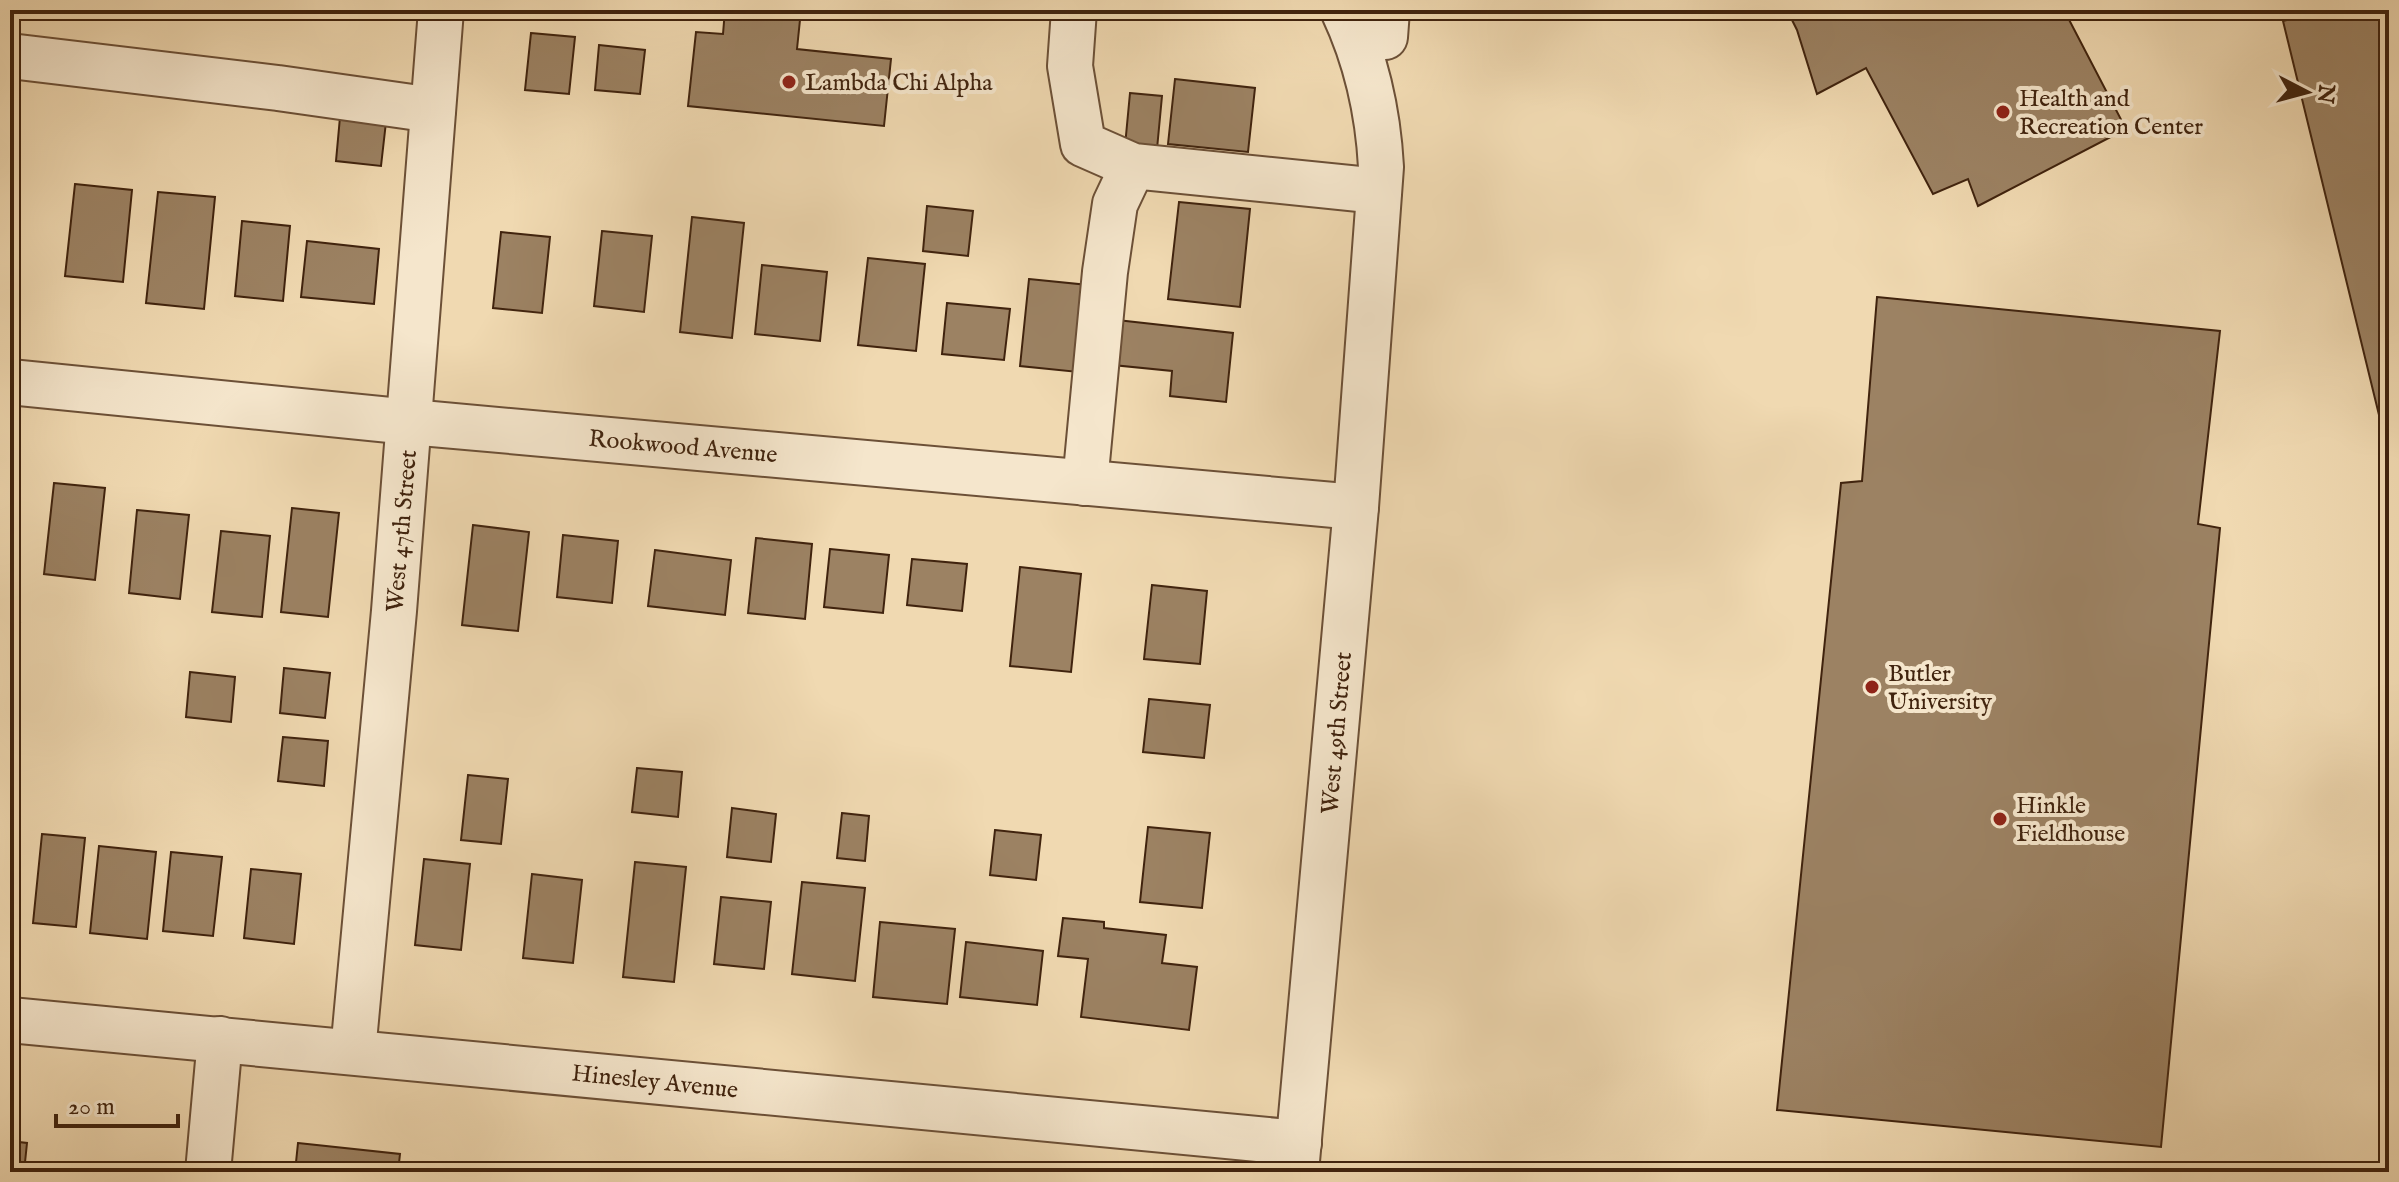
<svg xmlns="http://www.w3.org/2000/svg" width="2399" height="1182" viewBox="0 0 2399 1182" font-family="'IM FELL English',serif">
<style>
.building{fill:#9c8263;stroke:#40230e;stroke-width:2}
.lines{fill:none;stroke-linecap:round;stroke-linejoin:round}
.minor-casing{stroke:#6c5037;stroke-width:48}
.minor{stroke:#f5e6cc;stroke-width:44}
.poi-dot{fill:#8f2418;stroke:#f5e6cc;stroke-width:3}
.labels{text-anchor:middle;stroke-width:8;stroke-linejoin:round;paint-order:stroke}
.poi-label{font-size:24px;fill:#40230e;stroke:#f5e6cc;text-anchor:start}
.street-label{font-size:24px;fill:#40230e;stroke:#f5e6cc}
</style>
<rect width="100%" height="100%" fill="#f0d9b1"/>
<filter id="stains"><feTurbulence type="fractalNoise" baseFrequency=".0025" numOctaves="4"/><feColorMatrix values="0 0 0 0 .2 0 0 0 0 .09 0 0 0 0 .02 0 0 0 .5 -.17"/></filter>
<radialGradient id="worn" r=".72"><stop offset=".6" stop-color="#630" stop-opacity="0"/><stop offset="1" stop-color="#630" stop-opacity=".3"/></radialGradient>
<g class="building">
<path d="M 725,10 L 801,10 L 797,49 L 891,59 L 884,126 L 688,106 L 696,32 L 723,34 Z"/>
<path d="M 1787,10 L 2064,10 L 2126,129 L 1978,206 L 1968,179 L 1933,194 L 1866,68 L 1817,94 L 1797,30 Z"/>
<path d="M 2328,10 L 2389,10 L 2389,456 L 2283,21 Z"/>
<path d="M 531,33 L 575,37 L 569,94 L 525,90 Z"/>
<path d="M 599,45 L 645,50 L 640,94 L 595,90 Z"/>
<path d="M 1175,79 L 1255,88 L 1248,152 L 1168,144 Z"/>
<path d="M 1130,93 L 1162,96 L 1157,149 L 1125,146 Z"/>
<path d="M 340,117 L 386,122 L 381,166 L 336,161 Z"/>
<path d="M 75,184 L 132,190 L 123,282 L 65,276 Z"/>
<path d="M 158,192 L 215,197 L 204,309 L 146,303 Z"/>
<path d="M 1179,202 L 1250,209 L 1240,307 L 1168,299 Z"/>
<path d="M 927,206 L 973,211 L 968,256 L 923,251 Z"/>
<path d="M 692,217 L 744,223 L 732,338 L 680,332 Z"/>
<path d="M 242,221 L 290,226 L 283,301 L 235,296 Z"/>
<path d="M 602,231 L 652,236 L 644,312 L 594,306 Z"/>
<path d="M 501,232 L 550,237 L 542,313 L 493,308 Z"/>
<path d="M 307,241 L 379,249 L 374,304 L 301,297 Z"/>
<path d="M 868,258 L 925,264 L 916,351 L 858,345 Z"/>
<path d="M 762,265 L 827,272 L 820,341 L 755,334 Z"/>
<path d="M 1029,279 L 1088,285 L 1078,372 L 1020,366 Z"/>
<path d="M 1877,297 L 2220,331 L 2198,524 L 2220,528 L 2161,1147 L 1777,1110 L 1841,483 L 1862,481 Z"/>
<path d="M 947,303 L 1010,309 L 1004,360 L 942,354 Z"/>
<path d="M 1108,319 L 1233,333 L 1226,402 L 1170,396 L 1172,371 L 1103,364 Z"/>
<path d="M 10,478 L 19,479 L 13,535 L 10,535 Z"/>
<path d="M 54,483 L 105,488 L 95,580 L 44,574 Z"/>
<path d="M 292,508 L 339,513 L 328,617 L 281,612 Z"/>
<path d="M 137,510 L 189,515 L 180,599 L 129,593 Z"/>
<path d="M 473,525 L 529,532 L 518,631 L 462,625 Z"/>
<path d="M 221,531 L 270,536 L 262,617 L 212,612 Z"/>
<path d="M 563,535 L 618,541 L 612,603 L 557,597 Z"/>
<path d="M 756,538 L 812,544 L 805,619 L 748,613 Z"/>
<path d="M 830,549 L 889,555 L 883,613 L 824,607 Z"/>
<path d="M 655,550 L 731,560 L 725,615 L 648,606 Z"/>
<path d="M 912,559 L 967,564 L 962,611 L 907,605 Z"/>
<path d="M 1020,567 L 1081,574 L 1071,672 L 1010,666 Z"/>
<path d="M 1152,585 L 1207,591 L 1200,664 L 1144,659 Z"/>
<path d="M 10,622 L 20,623 L 15,668 L 10,667 Z"/>
<path d="M 284,668 L 330,673 L 325,718 L 280,713 Z"/>
<path d="M 190,672 L 235,677 L 231,722 L 186,717 Z"/>
<path d="M 1149,699 L 1210,705 L 1204,758 L 1143,752 Z"/>
<path d="M 283,737 L 328,741 L 324,786 L 278,781 Z"/>
<path d="M 637,768 L 682,772 L 678,817 L 632,812 Z"/>
<path d="M 468,775 L 508,779 L 501,844 L 461,840 Z"/>
<path d="M 732,808 L 776,814 L 771,862 L 727,857 Z"/>
<path d="M 842,813 L 869,816 L 865,861 L 837,858 Z"/>
<path d="M 1148,827 L 1210,833 L 1202,908 L 1140,902 Z"/>
<path d="M 995,830 L 1041,835 L 1036,880 L 990,875 Z"/>
<path d="M 42,834 L 85,838 L 76,927 L 33,923 Z"/>
<path d="M 99,846 L 156,852 L 147,939 L 90,933 Z"/>
<path d="M 171,852 L 222,857 L 213,936 L 163,931 Z"/>
<path d="M 424,859 L 470,864 L 461,950 L 415,945 Z"/>
<path d="M 635,862 L 686,867 L 674,982 L 623,977 Z"/>
<path d="M 251,869 L 301,874 L 294,944 L 244,938 Z"/>
<path d="M 532,874 L 582,880 L 573,963 L 523,958 Z"/>
<path d="M 802,882 L 865,888 L 855,981 L 792,974 Z"/>
<path d="M 721,897 L 771,902 L 764,969 L 714,964 Z"/>
<path d="M 1063,918 L 1104,922 L 1104,928 L 1166,935 L 1162,963 L 1197,967 L 1189,1030 L 1081,1017 L 1088,959 L 1058,956 Z"/>
<path d="M 880,922 L 955,929 L 947,1004 L 873,997 Z"/>
<path d="M 966,942 L 1043,951 L 1037,1005 L 960,997 Z"/>
<path d="M 10,1141 L 27,1143 L 24,1172 L 10,1172 Z"/>
<path d="M 298,1143 L 400,1154 L 398,1172 L 295,1172 Z"/>
</g>
<g class="lines">
<defs>
<g id="minor">
<path d="M 1074,10 L 1070,66 L 1083,144 L 1133,166 L 1379,191"/>
<path d="M 1385,37 L 1387,10"/>
<path d="M 10,56 L 278,88 L 433,110"/>
<path d="M 10,382 L 410,422 L 1356,507"/>
<path d="M 1085,483 L 1105,272 L 1115,204 L 1133,166"/>
<path d="M 10,1020 L 1299,1143"/>
<path d="M 353,1052 L 394,611 L 441,10"/>
<path d="M 208,1172 L 220,1039"/>
<path d="M 1296,1172 L 1356,507 L 1381,167 C 1378,111 1367,61 1343,10"/>
</g>
</defs>
<use href="#minor" class="minor-casing"/>
<use href="#minor" class="minor"/>
</g>
<g class="poi-dot">
<circle cx="789" cy="82" r="8"/>
<circle cx="2003" cy="112" r="8"/>
<circle cx="1872" cy="687" r="8"/>
<circle cx="2000" cy="819" r="8"/>
</g>
<g class="labels">
<g class="poi-label">
<text x="805" y="90">Lambda Chi Alpha</text>
<text x="2019" y="106">Health and<tspan x="2019" dy="28">Recreation Center</tspan></text>
<text x="1888" y="681">Butler<tspan x="1888" dy="28">University</tspan></text>
<text x="2016" y="813">Hinkle<tspan x="2016" dy="28">Fieldhouse</tspan></text>
</g>
<g class="street-label">
<text transform="translate(683 446) rotate(5)" y="8">Rookwood Avenue</text>
<text transform="translate(401 531) rotate(-85)" y="8">West 47th Street</text>
<text transform="translate(1336 733) rotate(-85)" y="8">West 49th Street</text>
<text transform="translate(655 1081) rotate(6)" y="8">Hinesley Avenue</text>
</g>
</g>
<rect width="2399" height="1182" fill="none" stroke="#f0d9b1" stroke-width="40"/>
<rect x="12" y="12" width="2375" height="1158" fill="none" stroke="#40230e" stroke-width="4"/>
<rect x="20" y="20" width="2359" height="1142" fill="none" stroke="#40230e" stroke-width="2"/>
<g transform="translate(2307 92) rotate(96)" stroke="#f5e6cc" stroke-width="6" paint-order="stroke">
<path d="M0-6L14 30L0 20L-14 30Z" fill="#40230e"/>
<text y="-12" font-size="22" font-weight="bold" text-anchor="middle" fill="#40230e">N</text>
</g>
<path d="M56 1114v12h122v-12" fill="none" stroke="#40230e" stroke-width="4"/>
<text x="68" y="1114" font-size="24" fill="#40230e" stroke="#f5e6cc" stroke-width="6" paint-order="stroke">20 m</text>
<rect width="100%" height="100%" filter="url(#stains)"/>
<rect width="100%" height="100%" fill="url(#worn)"/>
</svg>
